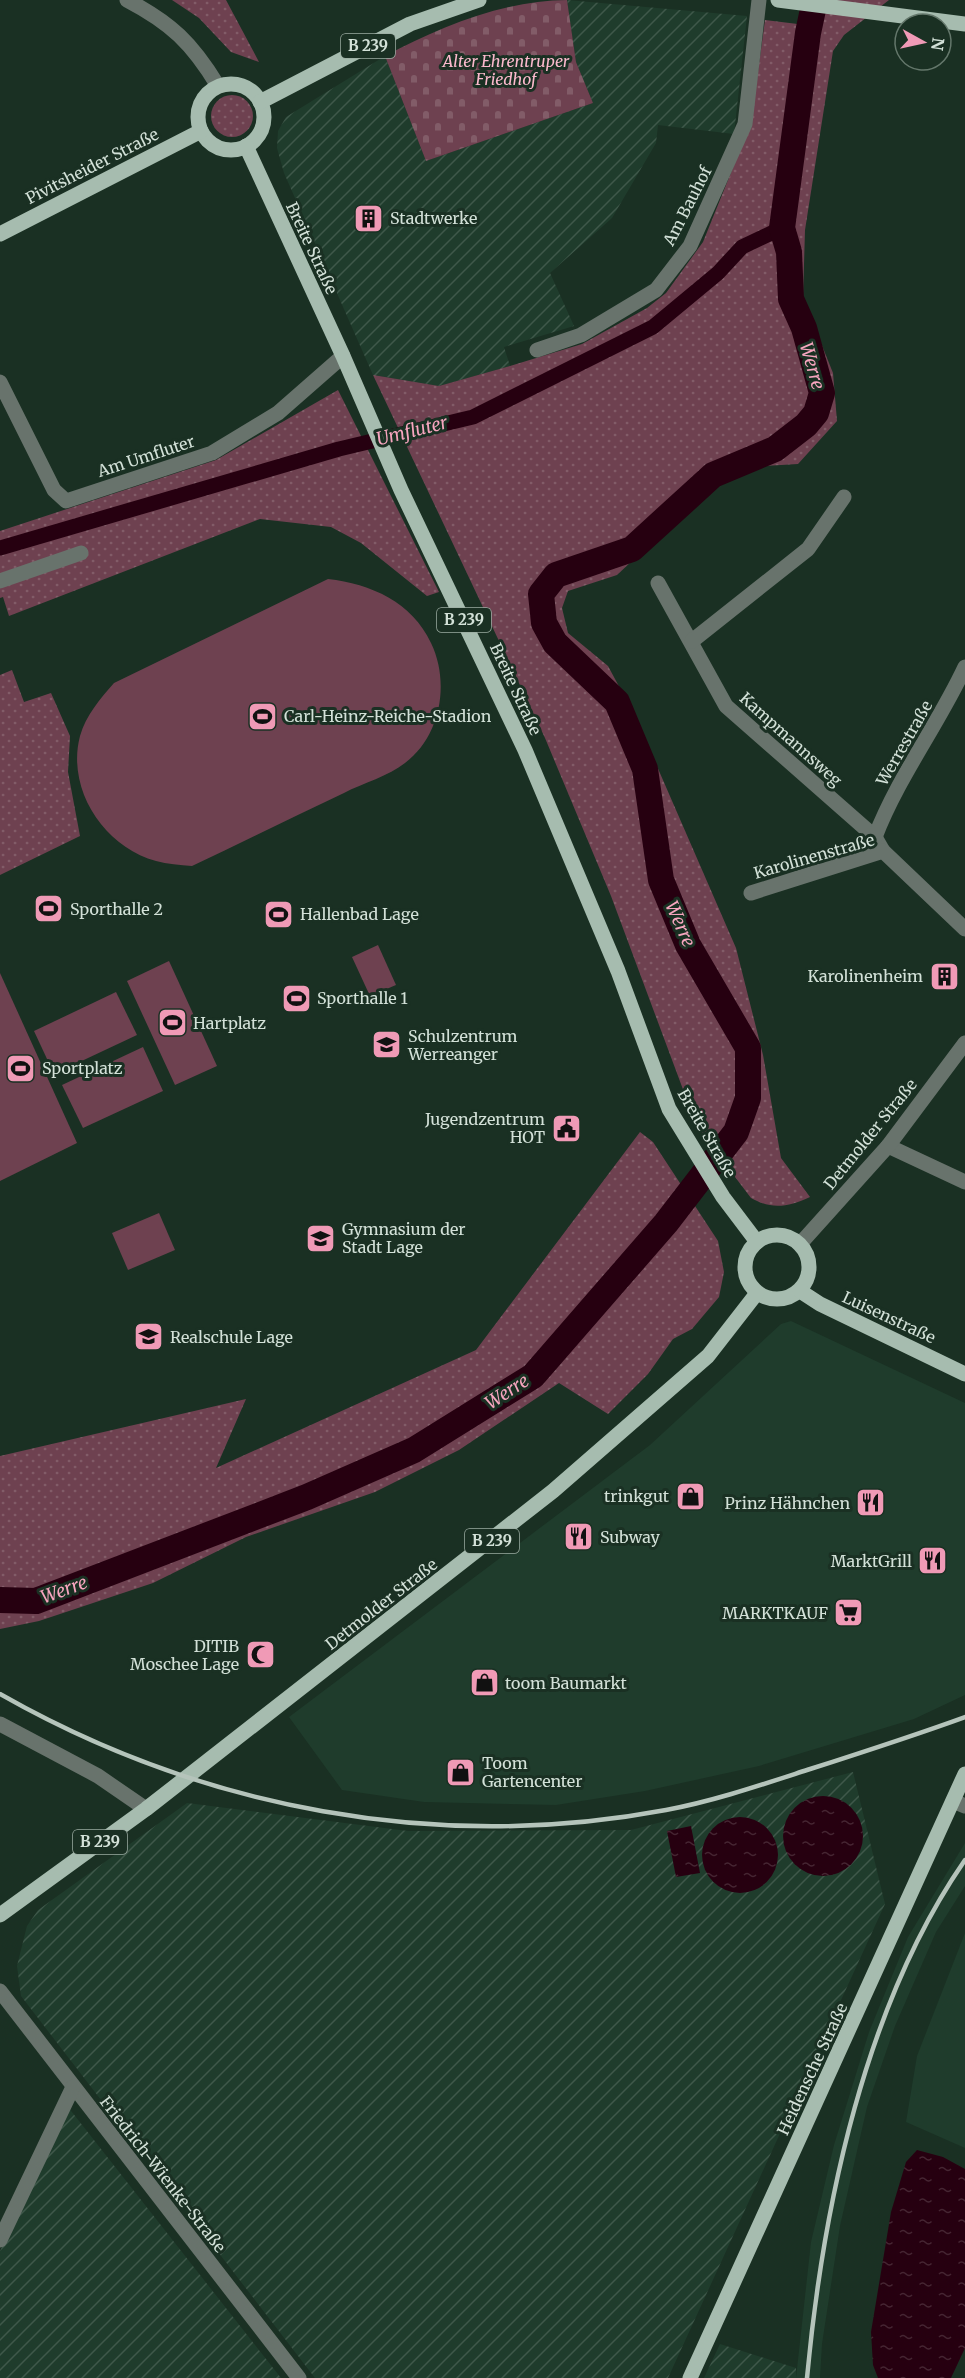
<svg xmlns="http://www.w3.org/2000/svg" width="965" height="2378" viewBox="0 0 965 2378" font-family="Merriweather,serif">
<style>
.built{fill:#1f3c2c}
.industrial{fill:url(#industrial-furrows)}
.grass{fill:url(#grass-dots)}
.cemetery{fill:url(#cemetery-stones)}
.garden{fill:#6e4150}
.water{fill:url(#water-ripples)}
.lines{fill:none;stroke-linecap:round;stroke-linejoin:round}
.canal{stroke:#260010;stroke-width:15}
.river{stroke:#260010;stroke-width:26}
.minor{stroke:#68736c;stroke-width:15}
.major{stroke:#a6bcaf;stroke-width:15}
.rail{stroke:#b5c4bb;stroke-width:4.5}
.labels{text-anchor:middle;stroke-width:6;stroke-linejoin:round;paint-order:stroke}
.shield{fill:#1a3023;stroke:#9caca2;stroke-width:1.5}
.shield-label{font-size:15px;font-weight:bold;fill:#d3e1d8}
.park-label{font-size:16px;font-style:italic;fill:#fcb9cd;stroke:#1a3023}
.street-label{font-size:16px;fill:#d3e1d8;stroke:#1a3023}
.poi-label{font-size:16px;fill:#d3e1d8;stroke:#1a3023;text-anchor:start}
.water-label{font-size:18px;font-style:italic;fill:#f7a5bf;stroke:#1a3023}
</style>
<defs>
<pattern id="industrial-furrows" width="10" height="10" patternUnits="userSpaceOnUse" patternTransform="scale(1.5)"><rect width="10" height="10" fill="#1f3c2c"/><path d="M-1 1l2-2M0 10L10 0M9 11l2-2" fill="none" stroke="#3f584a"/></pattern>
<pattern id="grass-dots" width="8" height="8" patternUnits="userSpaceOnUse" patternTransform="scale(1.5)"><rect width="8" height="8" fill="#6e4150"/><path d="M2 2h.1M6 6h.1" fill="none" stroke="#825c68" stroke-width="1.8" stroke-linecap="round"/></pattern>
<pattern id="cemetery-stones" width="16" height="16" patternUnits="userSpaceOnUse" patternTransform="scale(1.5)"><rect width="16" height="16" fill="#6e4150"/><path d="M2 7V4a2 2 0 0 1 4 0v3zM10 15v-3a2 2 0 0 1 4 0v3z" fill="#825c68"/></pattern>
<pattern id="water-ripples" width="26" height="14" patternUnits="userSpaceOnUse" patternTransform="scale(1.5)"><rect width="26" height="14" fill="#260010"/><path d="M2 4q2-2 4 0t4 0M15 11q2-2 4 0t4 0" fill="none" stroke="#452532"/></pattern>
</defs>
<rect width="100%" height="100%" fill="#1a3023"/>
<g class="built">
<path d="M 791,1321 L 965,1403 L 965,1695 L 914,1719 L 759,1766 L 645,1791 L 556,1805 L 424,1802 L 342,1790 L 289,1717 L 650,1445 L 781,1324 Z"/>
<path d="M 965,1843 L 965,1886 L 936,1932 L 895,2026 L 867,2107 L 840,2226 L 822,2344 L 820,2378 L 796,2378 L 811,2242 L 834,2145 L 869,2032 L 908,1937 Z"/>
<path d="M 965,1933 L 965,2148 L 906,2122 L 917,2056 Z"/>
</g>
<g class="industrial">
<path d="M 567,0 L 747,16 L 734,134 L 658,125 L 656,143 L 612,218 L 550,273 L 574,326 L 504,347 L 510,366 L 439,386 L 373,375 L 284,173 L 277,148 L 278,131 L 286,117 L 385,56 L 426,161 L 593,103 L 576,62 Z"/>
<path d="M 853,1772 L 885,1904 L 668,2378 L 315,2378 L 21,1996 L 17,1966 L 27,1926 L 38,1910 L 187,1803 L 408,1831 L 631,1830 Z"/>
<path d="M 68,2107 L 281,2378 L 0,2378 L 0,2251 Z"/>
<path d="M 720,2344 L 796,2368 L 796,2378 L 704,2378 Z"/>
</g>
<g class="grass">
<path d="M 172,0 L 226,0 L 259,62 L 231,52 L 199,18 Z"/>
<path d="M 818,0 L 889,0 L 844,35 L 833,51 L 805,230 L 803,298 L 833,373 L 837,421 L 798,464 L 764,466 L 715,483 L 617,575 L 568,591 L 562,608 L 568,633 L 608,666 L 636,718 L 736,948 L 763,1055 L 781,1158 L 810,1197 C 788,1207 772,1210 751,1198 L 697,1127 L 611,896 L 545,738 L 373,375 L 439,386 L 510,366 L 582,344 L 647,308 L 666,293 L 703,242 L 751,123 L 765,20 L 814,26 Z"/>
<circle cx="232" cy="116" r="21"/>
<path d="M 338,390 L 439,592 L 427,596 L 361,543 L 331,527 L 260,519 L 9,616 L 3,597 L 0,598 L 0,531 L 216,460 Z"/>
<path d="M 12,670 L 24,702 L 51,693 L 70,736 L 68,772 L 80,836 L 0,875 L 0,675 Z"/>
<path d="M 640,1132 L 653,1142 L 718,1241 L 724,1272 L 719,1297 L 692,1329 L 673,1339 L 648,1374 L 608,1414 L 559,1383 L 459,1450 L 375,1492 L 246,1537 L 153,1583 L 39,1621 L 0,1629 L 0,1456 L 246,1399 L 216,1468 L 476,1350 Z"/>
</g>
<path class="cemetery" d="M 567,0 L 576,62 L 593,103 L 426,161 L 385,56 C 439,27 505,0 567,0 Z"/>
<g class="garden">
<path d="M 328,579 C 371,584 412,602 431,643 C 450,682 441,736 405,763 C 389,776 363,783 344,793 C 293,817 243,842 192,866 C 180,865 167,864 156,861 C 104,847 66,789 80,736 C 86,715 100,699 114,683 Z"/>
<path d="M 378,945 L 396,985 L 370,996 L 352,957 Z"/>
<path d="M 169,961 L 217,1066 L 175,1085 L 127,981 Z"/>
<path d="M 0,973 L 77,1143 L 0,1181 Z"/>
<path d="M 116,992 L 137,1035 L 54,1074 L 34,1031 Z"/>
<path d="M 143,1047 L 163,1091 L 83,1128 L 62,1085 Z"/>
<path d="M 159,1213 L 175,1250 L 128,1270 L 112,1233 Z"/>
</g>
<g class="water">
<circle cx="823" cy="1836" r="40"/>
<circle cx="740" cy="1855" r="38"/>
<path d="M 691,1826 L 700,1873 L 676,1877 L 667,1831 Z"/>
<path d="M 917,2150 L 943,2157 L 965,2169 L 965,2348 L 951,2378 L 878,2378 L 873,2365 L 871,2332 L 891,2212 L 906,2162 Z"/>
</g>
<g class="lines">
<path class="canal" d="M 0,548 L 339,449 L 473,417 L 653,327 L 718,273 L 742,247 L 782,228"/>
<path class="river" d="M 0,1600 L 36,1601 L 307,1497 L 414,1450 L 533,1376 L 666,1223 L 736,1132 L 748,1098 L 748,1048 L 688,945 L 661,880 L 645,769 L 617,702 L 555,643 L 544,623 L 541,594 L 556,575 L 632,549 L 713,475 L 775,449 L 806,425 L 816,413 L 822,393 L 804,328 L 791,299 L 789,252 L 782,228 L 808,33 L 815,0"/>
<g class="minor">
<path d="M 127,0 C 171,23 192,43 218,86"/>
<path d="M 537,350 L 581,335 L 656,290 L 690,246 L 745,124 L 759,0"/>
<path d="M 0,382 L 54,490 L 66,501 L 212,453 L 278,413 L 343,356"/>
<path d="M 0,581 L 81,553"/>
<path d="M 658,583 L 726,706 L 875,837 L 883,851"/>
<path d="M 692,641 L 808,549 L 844,497"/>
<path d="M 875,837 C 898,777 938,725 965,667"/>
<path d="M 751,893 L 883,851 L 965,929"/>
<path d="M 888,1146 L 965,1182"/>
<path d="M 800,1244 L 888,1146 L 965,1043"/>
<path d="M 0,1724 L 98,1776 L 146,1809"/>
<path d="M 953,1801 L 965,1806"/>
<path d="M 0,1991 L 299,2378"/>
<path d="M 0,2240 L 73,2087"/>
</g>
<g class="major">
<path d="M 778,0 L 965,24"/>
<circle cx="231" cy="117" r="33"/>
<path d="M 260,102 L 410,24 L 479,0"/>
<path d="M 246,146 L 343,356 L 401,490 L 525,750 L 618,971 L 669,1109 L 723,1197 L 757,1242"/>
<path d="M 0,234 L 201,131"/>
<circle cx="777" cy="1267" r="32"/>
<path d="M 800,1291 L 820,1304 L 965,1374"/>
<path d="M 0,1915 L 146,1809 L 553,1491 L 708,1356 L 757,1293"/>
<path d="M 690,2378 L 965,1774"/>
</g>
<g class="rail">
<path d="M 0,1694 C 202,1809 437,1853 666,1810 C 714,1801 761,1785 807,1770 C 860,1753 913,1736 965,1717"/>
<path d="M 807,2378 C 823,2206 865,2004 965,1860"/>
</g>
</g>
<defs>
<symbol id="building-square" viewBox="-11 -11 22 22"><rect x="-9" y="-9" width="18" height="18" rx="4" fill="#f09ab6" stroke="#1a3023"/><path d="M-4-6H4V6H1V3H-1V6H-4ZM-2.5-4.3h1.7v1.8h-1.7ZM.8-4.3h1.7v1.8H.8ZM-2.5-1h1.7V.8h-1.7ZM.8-1h1.7V.8H.8Z" fill="#111"/></symbol>
<symbol id="stadium-square" viewBox="-11 -11 22 22"><rect x="-9" y="-9" width="18" height="18" rx="4" fill="#f09ab6" stroke="#1a3023"/><path d="M0-5a6.5 5 0 1 0 0 10a6.5 5 0 1 0 0-10ZM-3.5-1.8h7v3.6h-7Z" fill="#111"/></symbol>
<symbol id="school-square" viewBox="-11 -11 22 22"><rect x="-9" y="-9" width="18" height="18" rx="4" fill="#f09ab6" stroke="#1a3023"/><path d="M0-5L7-2L0 1L-7-2ZM-4 1L0 2.5L4 1V4Q0 6-4 4Z" fill="#111"/></symbol>
<symbol id="civic-square" viewBox="-11 -11 22 22"><rect x="-9" y="-9" width="18" height="18" rx="4" fill="#f09ab6" stroke="#1a3023"/><path d="M-.6-6.5H3V-4.5H.6V-3L4-1V1h2V6H-6V1h2V-1L-.6-3ZM-1.2 2.5V6h2.4V2.5Z" fill="#111"/></symbol>
<symbol id="shop-square" viewBox="-11 -11 22 22"><rect x="-9" y="-9" width="18" height="18" rx="4" fill="#f09ab6" stroke="#1a3023"/><path d="M-5-2.5h2.3a2.7 3.5 0 0 1 5.4 0H5L5.5 6h-11ZM-1.5-2.5h3a1.5 2.3 0 0 0-3 0Z" fill="#111"/></symbol>
<symbol id="restaurant-square" viewBox="-11 -11 22 22"><rect x="-9" y="-9" width="18" height="18" rx="4" fill="#f09ab6" stroke="#1a3023"/><path d="M-5-6h1v4h1v-4h1v4h1v-4h1v5L-1.5 .5V6h-2V.5L-5-1ZM5-6V6H3V1.5H1.5Q1.5-4 5-6Z" fill="#111"/></symbol>
<symbol id="supermarket-square" viewBox="-11 -11 22 22"><rect x="-9" y="-9" width="18" height="18" rx="4" fill="#f09ab6" stroke="#1a3023"/><path d="M-6-5.5h2.5l.6 2H6L4.5 2H-2.5L-4.4-4H-6ZM-1.5 3.2a1.3 1.3 0 1 0 .1 0ZM3 3.2a1.3 1.3 0 1 0 .1 0Z" fill="#111"/></symbol>
<symbol id="mosque-square" viewBox="-11 -11 22 22"><rect x="-9" y="-9" width="18" height="18" rx="4" fill="#f09ab6" stroke="#1a3023"/><path d="M3.5-4.9A6 6 0 1 0 3.5 4.9A5 5 0 1 1 3.5-4.9Z" fill="#111"/></symbol>
</defs>
<g fill-rule="evenodd">
<use href="#building-square" x="352" y="202" width="33" height="33"/>
<use href="#stadium-square" x="246" y="700" width="33" height="33"/>
<use href="#stadium-square" x="32" y="892" width="33" height="33"/>
<use href="#stadium-square" x="262" y="898" width="33" height="33"/>
<use href="#building-square" x="928" y="960" width="33" height="33"/>
<use href="#stadium-square" x="280" y="982" width="33" height="33"/>
<use href="#stadium-square" x="156" y="1006" width="33" height="33"/>
<use href="#school-square" x="370" y="1028" width="33" height="33"/>
<use href="#stadium-square" x="4" y="1052" width="33" height="33"/>
<use href="#civic-square" x="550" y="1112" width="33" height="33"/>
<use href="#school-square" x="304" y="1222" width="33" height="33"/>
<use href="#school-square" x="132" y="1320" width="33" height="33"/>
<use href="#shop-square" x="674" y="1480" width="33" height="33"/>
<use href="#restaurant-square" x="854" y="1486" width="33" height="33"/>
<use href="#restaurant-square" x="562" y="1520" width="33" height="33"/>
<use href="#restaurant-square" x="916" y="1544" width="33" height="33"/>
<use href="#supermarket-square" x="832" y="1596" width="33" height="33"/>
<use href="#mosque-square" x="244" y="1638" width="33" height="33"/>
<use href="#shop-square" x="468" y="1666" width="33" height="33"/>
<use href="#shop-square" x="444" y="1756" width="33" height="33"/>
</g>
<g class="labels">
<g class="shield">
<rect x="341" y="34" width="54" height="24" rx="4.5"/>
<rect x="437" y="608" width="54" height="24" rx="4.5"/>
<rect x="465" y="1529" width="54" height="24" rx="4.5"/>
<rect x="73" y="1830" width="54" height="24" rx="4.5"/>
</g>
<g class="shield-label">
<text x="368" y="51">B 239</text>
<text x="464" y="625">B 239</text>
<text x="492" y="1546">B 239</text>
<text x="100" y="1847">B 239</text>
</g>
<g class="park-label">
<text x="506" y="67">Alter Ehrentruper<tspan x="506" dy="18">Friedhof</tspan></text>
</g>
<g class="street-label">
<text transform="translate(92 166) rotate(-27)" y="6">Pivitsheider Straße</text>
<text transform="translate(687 206) rotate(-63)" y="6">Am Bauhof</text>
<text transform="translate(312 248) rotate(65)" y="6">Breite Straße</text>
<text transform="translate(146 456) rotate(-18)" y="6">Am Umfluter</text>
<text transform="translate(516 689) rotate(65)" y="6">Breite Straße</text>
<text transform="translate(791 739) rotate(42)" y="6">Kampmannsweg</text>
<text transform="translate(904 743) rotate(-60)" y="6">Werrestraße</text>
<text transform="translate(814 856) rotate(-16)" y="6">Karolinenstraße</text>
<text transform="translate(707 1133) rotate(60)" y="6">Breite Straße</text>
<text transform="translate(870 1134) rotate(-51)" y="6">Detmolder Straße</text>
<text transform="translate(889 1317) rotate(25)" y="6">Luisenstraße</text>
<text transform="translate(381 1604) rotate(-38)" y="6">Detmolder Straße</text>
<text transform="translate(812 2069) rotate(-65)" y="6">Heidensche Straße</text>
<text transform="translate(163 2174) rotate(52)" y="6">Friedrich-Wienke-Straße</text>
</g>
<g class="poi-label">
<text x="390" y="224">Stadtwerke</text>
<text x="284" y="722">Carl-Heinz-Reiche-Stadion</text>
<text x="70" y="915">Sporthalle 2</text>
<text x="300" y="920">Hallenbad Lage</text>
<text x="923" y="982" text-anchor="end">Karolinenheim</text>
<text x="317" y="1004">Sporthalle 1</text>
<text x="193" y="1029">Hartplatz</text>
<text x="408" y="1042">Schulzentrum<tspan x="408" dy="18">Werreanger</tspan></text>
<text x="42" y="1074">Sportplatz</text>
<text x="545" y="1125" text-anchor="end">Jugendzentrum<tspan x="545" dy="18">HOT</tspan></text>
<text x="342" y="1235">Gymnasium der<tspan x="342" dy="18">Stadt Lage</tspan></text>
<text x="170" y="1343">Realschule Lage</text>
<text x="669" y="1502" text-anchor="end">trinkgut</text>
<text x="850" y="1509" text-anchor="end">Prinz Hähnchen</text>
<text x="600" y="1543">Subway</text>
<text x="912" y="1567" text-anchor="end">MarktGrill</text>
<text x="828" y="1619" text-anchor="end">MARKTKAUF</text>
<text x="239" y="1652" text-anchor="end">DITIB<tspan x="239" dy="18">Moschee Lage</tspan></text>
<text x="505" y="1689">toom Baumarkt</text>
<text x="482" y="1769">Toom<tspan x="482" dy="18">Gartencenter</tspan></text>
</g>
<g class="water-label">
<text transform="translate(812 366) rotate(74)" y="6">Werre</text>
<text transform="translate(412 431) rotate(-14)" y="6">Umfluter</text>
<text transform="translate(680 924) rotate(66)" y="6">Werre</text>
<text transform="translate(507 1392) rotate(-33)" y="6">Werre</text>
<text transform="translate(64 1590) rotate(-20)" y="6">Werre</text>
</g>
</g>
<g transform="translate(923 42) rotate(98)"><circle r="28" fill="#1a3023" stroke="#64776b" stroke-width="1.5"/>
<path d="M0-4.5L10 22L0 15L-10 22Z" fill="#f09ab6"/>
<text y="-9" font-size="16" font-weight="bold" text-anchor="middle" fill="#d3e1d8">N</text>
</g>
</svg>
